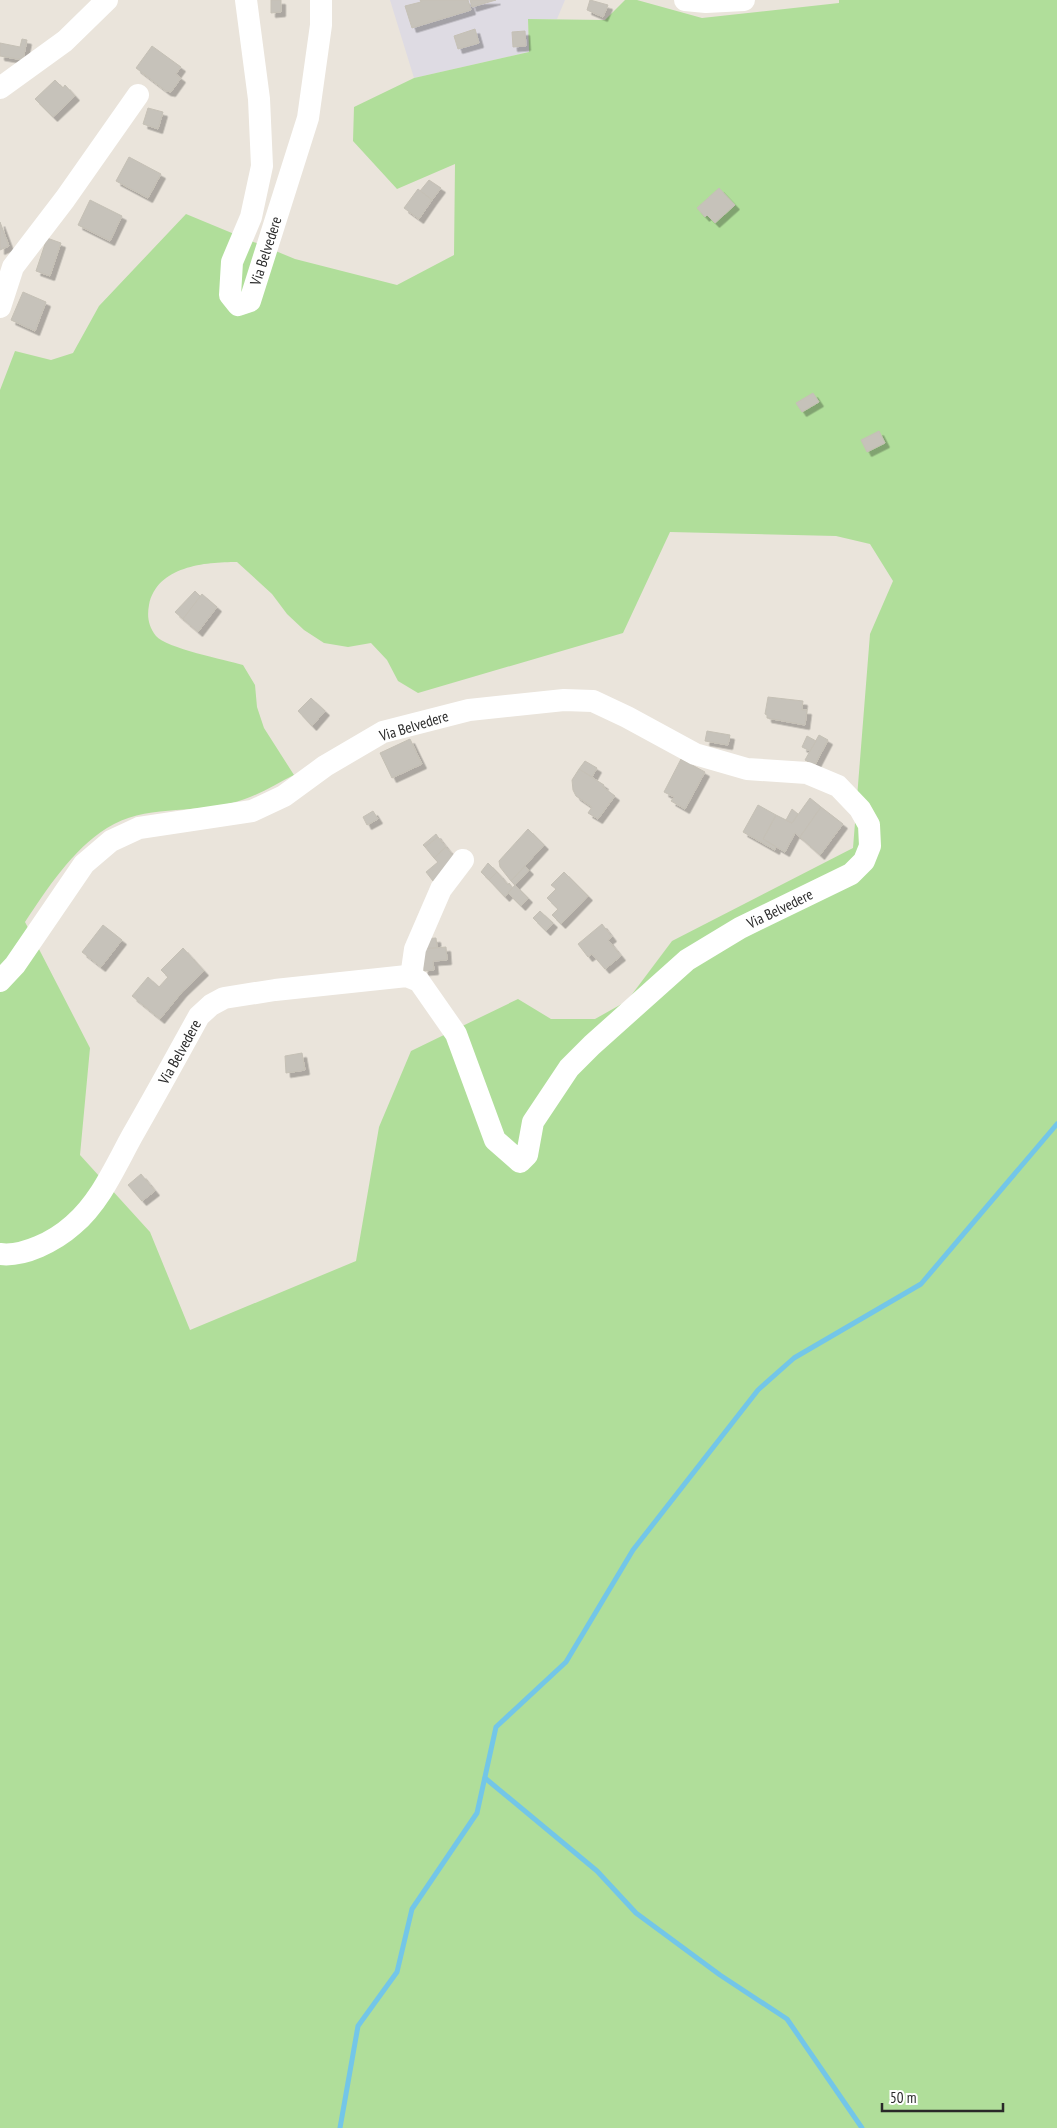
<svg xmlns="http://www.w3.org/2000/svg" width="1057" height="2128" viewBox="0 0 1057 2128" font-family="'PT Sans Narrow',sans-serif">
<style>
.industrial{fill:#dedbe3}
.green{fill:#b0de9a;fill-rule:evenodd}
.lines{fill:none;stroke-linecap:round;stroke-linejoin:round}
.stream{stroke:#73c6e8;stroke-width:5}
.building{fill:#c6c2ba;stroke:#c5c0b5;filter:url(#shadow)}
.minor{stroke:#fff;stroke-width:22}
.labels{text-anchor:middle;stroke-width:4;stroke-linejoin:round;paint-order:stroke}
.street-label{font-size:15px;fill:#292929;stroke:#fff}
</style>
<defs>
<filter id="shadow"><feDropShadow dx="4.5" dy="4.5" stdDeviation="0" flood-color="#0004"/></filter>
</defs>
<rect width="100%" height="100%" fill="#eae4db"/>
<path class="industrial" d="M 390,0 L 565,0 L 557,19 L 528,19 L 529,52 L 414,78 Z"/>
<path class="green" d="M 625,0 L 637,0 L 702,18 L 839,3 L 839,0 L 1057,0 L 1057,2128 L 0,2128 L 0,390 L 15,351 L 51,360 L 73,353 L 99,306 L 186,214 L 295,259 L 397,285 L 454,255 L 455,164 L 397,189 L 353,141 L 354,107 L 414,78 L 529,52 L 528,19 L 605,20 ZM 670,532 L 836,536 L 870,544 L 893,581 L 870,634 L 853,848 L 672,941 L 627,1001 L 595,1019 L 551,1019 L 518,999 L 411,1051 L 379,1127 L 356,1261 L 190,1330 L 150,1232 L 80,1155 L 90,1048 L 25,922 C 47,889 72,850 107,828 C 145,804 190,814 232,803 C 254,798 274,785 294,775 L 264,728 L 257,707 L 255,685 L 243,665 C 226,660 166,648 156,636 C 148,626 147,616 149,605 C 157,566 205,562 237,562 L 272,594 L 287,614 L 304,630 L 324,643 L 348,647 L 371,643 L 387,660 L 398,681 L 418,693 L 623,633 Z"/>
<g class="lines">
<g class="stream">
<path d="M 485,1778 L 597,1871 L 636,1913 L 720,1975 L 787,2019 L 862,2128"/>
<path d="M 340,2128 L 358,2026 L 397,1972 L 412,1909 L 477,1813 L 496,1727 L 566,1662 L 633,1550 L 758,1390 L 794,1358 L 921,1284 L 1057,1124"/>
</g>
</g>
<g class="building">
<path d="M 271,0 L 281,0 L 281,12 L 271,13 Z"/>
<path d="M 420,0 L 468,0 L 471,10 L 412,28 L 405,6 L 421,2 Z"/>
<path d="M 470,0 L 496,0 L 472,7 Z"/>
<path d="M 590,0 L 608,5 L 603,17 L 587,10 Z"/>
<path d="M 475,29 L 479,43 L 458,49 L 454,36 Z"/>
<path d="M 525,31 L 526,46 L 513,47 L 512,32 Z"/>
<path d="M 22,39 L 27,40 L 23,60 L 0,56 L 0,43 L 20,47 Z"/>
<path d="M 152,46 L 181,67 L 176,74 L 181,78 L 171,92 L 166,91 L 136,68 Z"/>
<path d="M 55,80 L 63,88 L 65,85 L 75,96 L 53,117 L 35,99 Z"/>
<path d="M 148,108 L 163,112 L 158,129 L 143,124 Z"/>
<path d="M 129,157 L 161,174 L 148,198 L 116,181 Z"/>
<path d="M 429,180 L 441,188 L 432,200 L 420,191 Z"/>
<path d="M 719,188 L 735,205 L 715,223 L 707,215 L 705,217 L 697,208 Z"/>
<path d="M 418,189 L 432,200 L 419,219 L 404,208 Z"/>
<path d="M 90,200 L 122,216 L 110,241 L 78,225 Z"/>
<path d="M 0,222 L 9,246 L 0,250 Z"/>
<path d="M 47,238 L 61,243 L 50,276 L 36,271 Z"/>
<path d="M 23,292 L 46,302 L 35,331 L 11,320 Z"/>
<path d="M 813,393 L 819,402 L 802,412 L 796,403 Z"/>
<path d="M 879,431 L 885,443 L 867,452 L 861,440 Z"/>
<path d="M 195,591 L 201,597 L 183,619 L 175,612 Z"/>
<path d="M 202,594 L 217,607 L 198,632 L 183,619 Z"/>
<path d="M 768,697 L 803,701 L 802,710 L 807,710 L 805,725 L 767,718 L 767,715 L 765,714 Z"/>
<path d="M 311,698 L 325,711 L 312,726 L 298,711 Z"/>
<path d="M 707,731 L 730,735 L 728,745 L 705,741 Z"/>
<path d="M 819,735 L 828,740 L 815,765 L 805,760 Z"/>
<path d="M 807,736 L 816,741 L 810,751 L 802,747 Z"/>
<path d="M 410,739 L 422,764 L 392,778 L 380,753 Z"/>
<path d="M 681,759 L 705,772 L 685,809 L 671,801 L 674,797 L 664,792 Z"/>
<path d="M 585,761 L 597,768 L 592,777 L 579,769 Z"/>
<path d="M 579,769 L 604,785 L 603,787 L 615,796 L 598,819 L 588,813 L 592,807 L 576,796 L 573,790 L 572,780 Z"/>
<path d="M 810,798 L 821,807 L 800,837 L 795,833 L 785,852 L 763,839 L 776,815 L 792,823 Z"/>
<path d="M 758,805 L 776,815 L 763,839 L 776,847 L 775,850 L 743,832 Z"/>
<path d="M 821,807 L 843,824 L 820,855 L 800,837 Z"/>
<path d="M 792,809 L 798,814 L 792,823 L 786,820 Z"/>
<path d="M 373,811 L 378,819 L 367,825 L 363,817 Z"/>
<path d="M 528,829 L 544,845 L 511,881 L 500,867 L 499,861 Z"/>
<path d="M 436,834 L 438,837 L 425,847 L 423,845 Z"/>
<path d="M 438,837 L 446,847 L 434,858 L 425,847 Z"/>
<path d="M 446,847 L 456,859 L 448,869 L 433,881 L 426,872 L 438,862 L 434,858 Z"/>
<path d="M 488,863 L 497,872 L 489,880 L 481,872 Z"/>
<path d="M 525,866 L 529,870 L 515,885 L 511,881 Z"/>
<path d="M 497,872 L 508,885 L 509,883 L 513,888 L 505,897 L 489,880 Z"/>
<path d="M 564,872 L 588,896 L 561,924 L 552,915 L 558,909 L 547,898 L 556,889 L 551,885 Z"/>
<path d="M 515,885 L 528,898 L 521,906 L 508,893 Z"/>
<path d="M 540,911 L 553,923 L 546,931 L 533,918 Z"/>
<path d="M 602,924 L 612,937 L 608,940 L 621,956 L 605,969 L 592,954 L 588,957 L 578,944 Z"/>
<path d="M 103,925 L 122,940 L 101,967 L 82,952 Z"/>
<path d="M 436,938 L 437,948 L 422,949 L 421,939 Z"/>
<path d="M 446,947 L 447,960 L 433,961 L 434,970 L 424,971 L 421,949 Z"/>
<path d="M 183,948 L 204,971 L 182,992 L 160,1019 L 132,996 L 148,977 L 159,987 L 168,977 L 161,970 Z"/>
<path d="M 302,1053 L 305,1070 L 286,1073 L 285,1056 Z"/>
<path d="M 141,1174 L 155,1191 L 142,1201 L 128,1185 Z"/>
</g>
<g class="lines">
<g class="minor">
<path d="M 246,0 L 259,99 L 262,166 L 251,217 L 232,262 L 230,295 L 238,305 L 250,301 L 308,118 L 321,25 L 321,0"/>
<path d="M 685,0 L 706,2 L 744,0"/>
<path d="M 0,88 L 65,41 L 107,0"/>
<path d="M 0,307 L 13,267 L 65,199 L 138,95"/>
<path d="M 411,977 L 415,949 L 441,889 L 463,860"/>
<path d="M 0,981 L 15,965 L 84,864 L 111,841 L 139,828 L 252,811 L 284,796 L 325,766 L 383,732 L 469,710 L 564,700 L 593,701 L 627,717 L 695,754 L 747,769 L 807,773 L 838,786 L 860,809 L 869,825 L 870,846 L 864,861 L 851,874 L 740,928 L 687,960 L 592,1045 L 569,1068 L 533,1122 L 527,1155 L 520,1162 L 495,1140 L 456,1034 L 419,981 L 407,976 L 275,990 L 224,998 L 211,1005 L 199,1016 C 177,1056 155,1096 132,1136 C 115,1167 100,1202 73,1225 C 55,1241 24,1257 0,1254"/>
</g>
</g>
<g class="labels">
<g class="street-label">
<text transform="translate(266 251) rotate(-72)" y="5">Via Belvedere</text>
<text transform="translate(414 726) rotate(-17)" y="5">Via Belvedere</text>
<text transform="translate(780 909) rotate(-26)" y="5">Via Belvedere</text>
<text transform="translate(180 1052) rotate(-61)" y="5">Via Belvedere</text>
</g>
</g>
<path d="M882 2103v8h121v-8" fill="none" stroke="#292929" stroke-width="2.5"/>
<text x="890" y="2103" font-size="15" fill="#292929" stroke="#ffffff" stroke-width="4" paint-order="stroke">50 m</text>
</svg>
